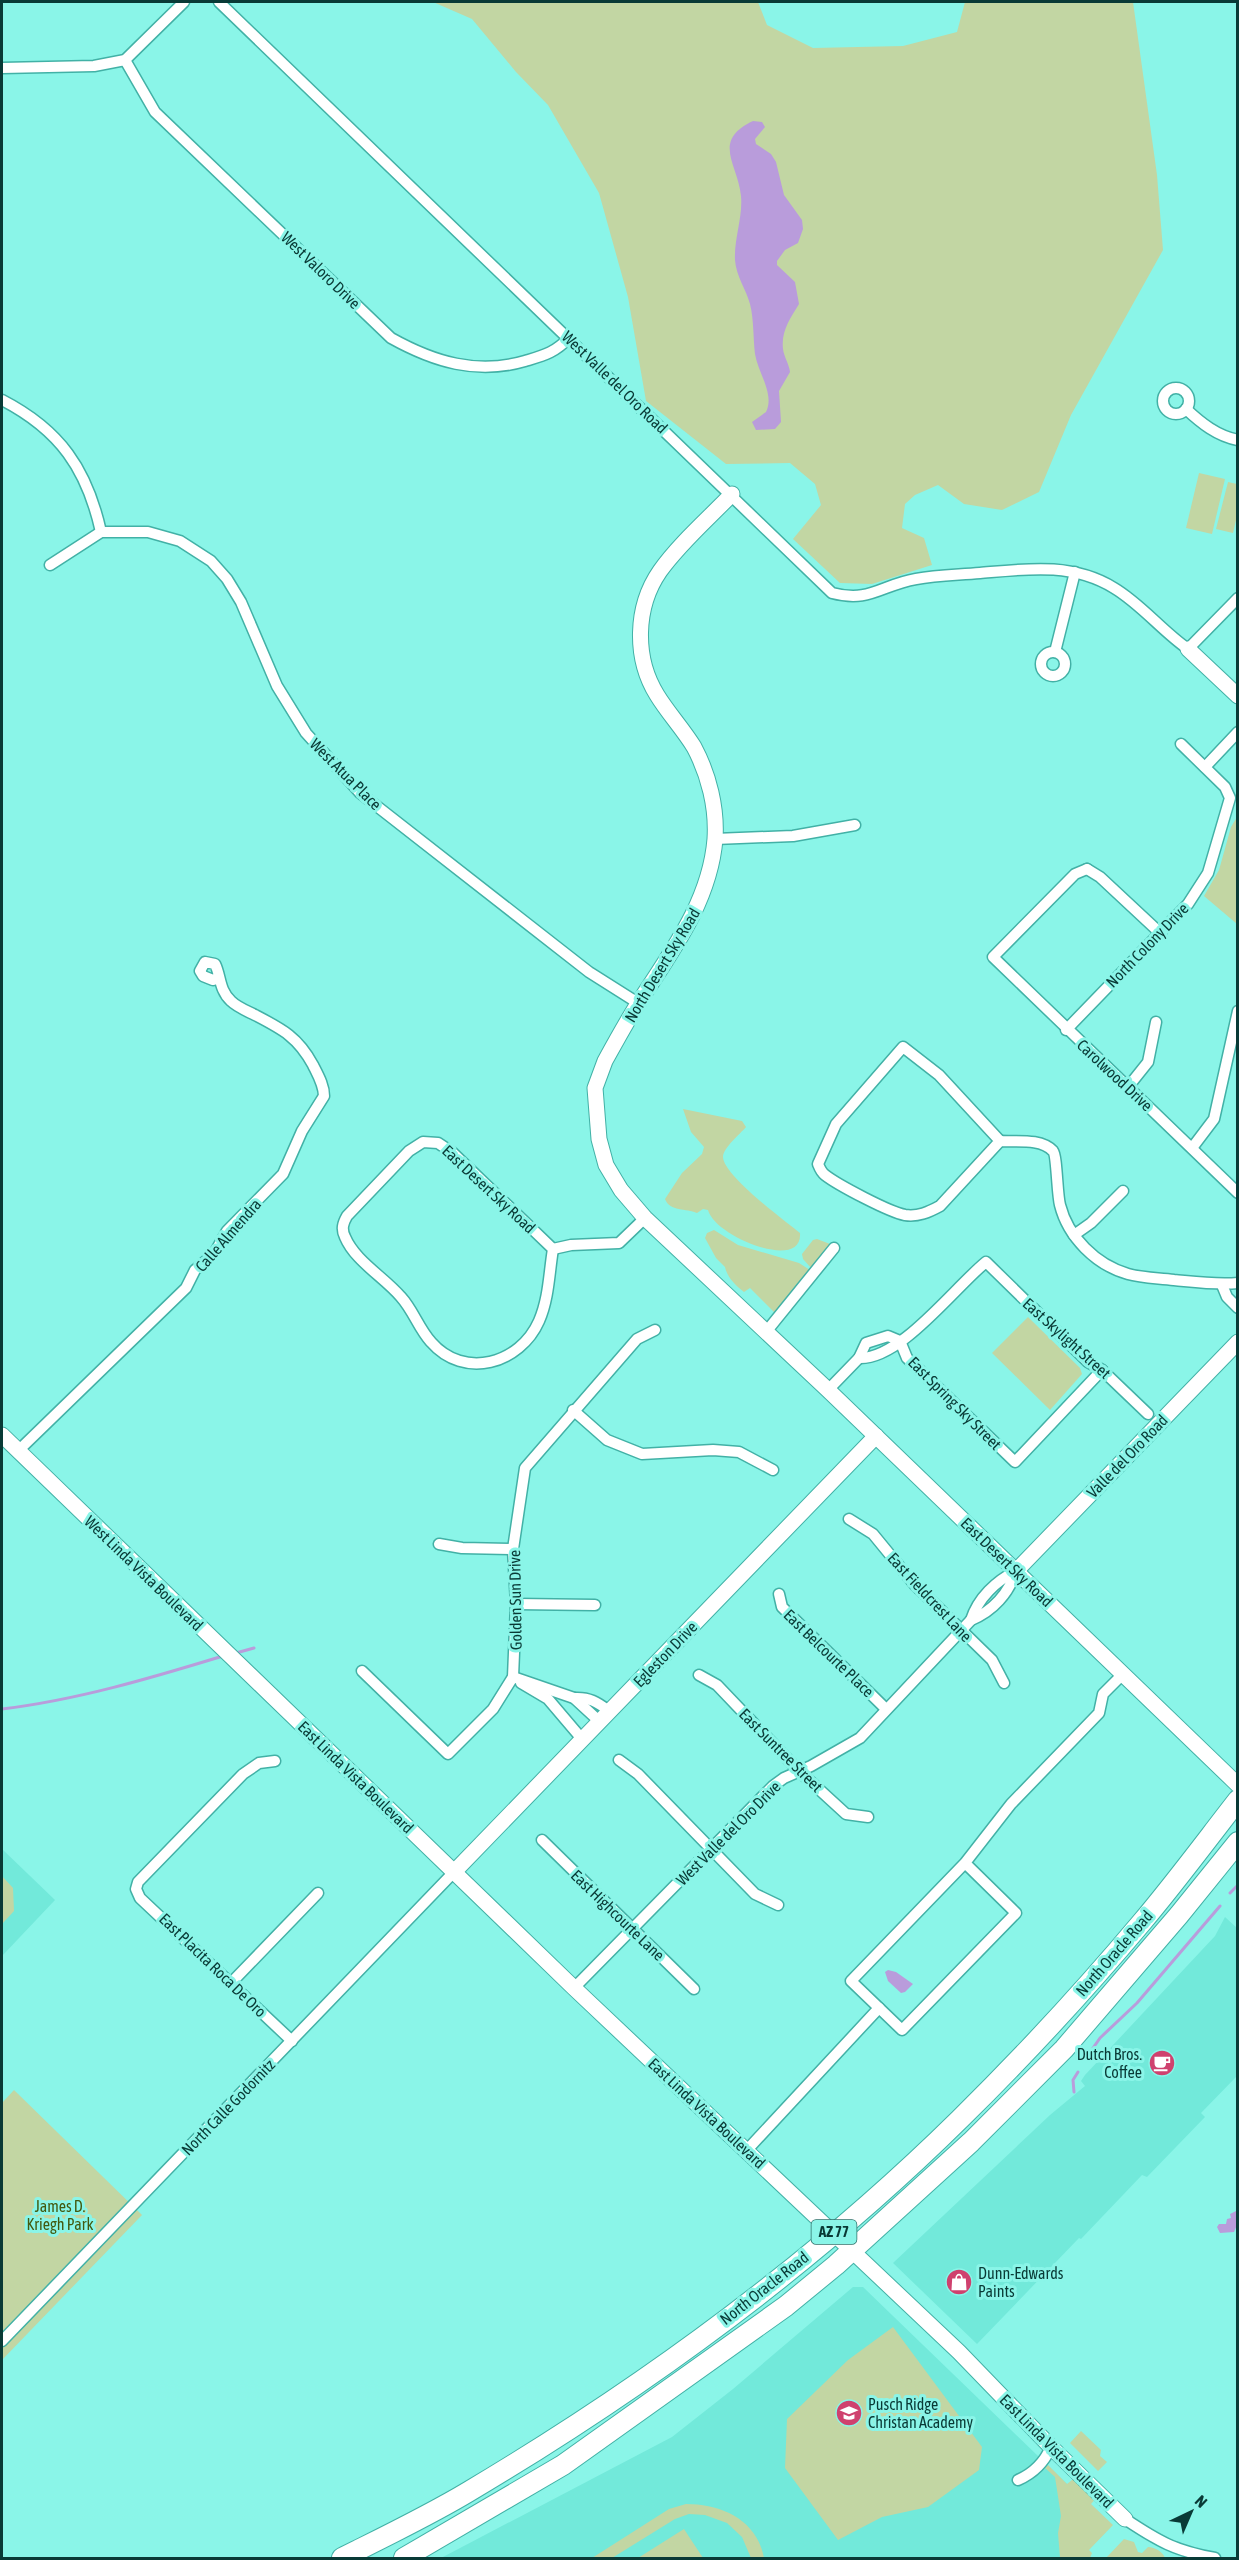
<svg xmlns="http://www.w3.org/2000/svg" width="1239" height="2560" viewBox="0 0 1239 2560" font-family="'Asap Condensed',sans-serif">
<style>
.built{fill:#72e9da}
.green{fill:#c2d6a3}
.water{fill:#b99cdb}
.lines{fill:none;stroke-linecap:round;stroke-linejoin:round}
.stream{stroke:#b99cdb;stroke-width:3}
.street-casing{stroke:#42b1a6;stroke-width:13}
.secondary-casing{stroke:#42b1a6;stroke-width:17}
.highway-casing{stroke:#42b1a6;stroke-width:22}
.street{stroke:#fff;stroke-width:10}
.secondary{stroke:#fff;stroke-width:15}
.highway{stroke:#fff;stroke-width:20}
.labels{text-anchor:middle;stroke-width:6;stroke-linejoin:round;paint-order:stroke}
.shield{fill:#8af5e8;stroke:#30726b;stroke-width:1.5}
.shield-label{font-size:15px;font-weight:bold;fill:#093a36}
.street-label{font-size:16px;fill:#093a36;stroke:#8af5e8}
.poi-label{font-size:16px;fill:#093a36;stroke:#8af5e8;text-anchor:start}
.park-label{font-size:16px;fill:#43590f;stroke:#8af5e8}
</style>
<rect width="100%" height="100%" fill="#8af5e8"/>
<g class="built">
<path d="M 2,1849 L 55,1900 L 2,1956 Z"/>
<path d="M 1225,1917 L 1237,1928 L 1237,2076 L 1201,2113 L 1205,2117 L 1147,2177 L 1142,2175 L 1081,2239 L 1079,2238 L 977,2344 L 893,2263 L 1050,2115 L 1085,2086 L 1081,2081 L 1085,2075 L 1215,1936 Z"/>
<path d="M 853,2287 L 863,2287 L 1067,2484 L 1080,2558 L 441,2558 L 672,2437 L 733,2389 Z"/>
</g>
<g class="green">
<path d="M 433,2 L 758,2 L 767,25 L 813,48 L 903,46 L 957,32 L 965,2 L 1133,2 L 1157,175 L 1163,250 L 1071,415 L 1039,492 L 1002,510 L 964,504 L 938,485 L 915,495 L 905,504 L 902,528 L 924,538 L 932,565 L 872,584 L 840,583 L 793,539 L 821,505 L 815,484 L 790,463 L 726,464 L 646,401 L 628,297 L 599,193 L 548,105 L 516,72 L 472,19 Z"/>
<path d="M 1199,473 L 1225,479 L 1212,534 L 1186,528 Z"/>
<path d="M 1228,482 L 1237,484 L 1237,516 L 1233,533 L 1216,529 Z"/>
<path d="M 1237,817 L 1237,924 L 1204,896 L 1219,870 L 1231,827 Z"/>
<path d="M 683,1109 L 742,1121 L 746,1127 C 740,1134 723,1148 723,1157 C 723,1175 785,1221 800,1233 C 803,1272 715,1237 708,1210 L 703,1209 L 697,1213 C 686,1208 670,1212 665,1199 L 682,1173 L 702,1154 L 704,1147 L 691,1132 Z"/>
<path d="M 714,1230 L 738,1245 L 799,1263 L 810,1270 L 775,1313 L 750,1288 L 744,1292 C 736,1286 727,1277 725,1267 L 716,1258 L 705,1238 L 707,1233 Z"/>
<path d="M 817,1239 L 830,1244 L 811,1268 L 803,1259 L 802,1254 L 813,1240 Z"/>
<path d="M 1028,1317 L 1080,1368 L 1082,1374 L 1050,1410 L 992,1353 Z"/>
<path d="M 2,1876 L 13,1888 L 14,1911 L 2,1924 Z"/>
<path d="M 14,2090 L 142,2215 L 2,2360 L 2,2103 Z"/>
<path d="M 893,2327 L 982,2447 L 979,2470 L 928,2507 L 882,2517 L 838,2540 L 785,2468 L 787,2419 L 848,2360 Z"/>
<path d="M 1081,2431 L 1101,2450 L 1100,2456 L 1107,2462 L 1098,2471 L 1070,2443 Z"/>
<path d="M 1048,2465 L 1067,2484 L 1072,2480 L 1079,2480 L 1097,2497 L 1091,2504 L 1113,2525 L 1089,2550 L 1092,2553 L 1090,2558 L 1060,2558 L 1058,2533 L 1061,2516 L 1055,2477 L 1045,2468 Z"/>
<path d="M 686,2504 C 722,2504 757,2520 764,2558 L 751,2558 L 742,2537 L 727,2523 L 705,2515 L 689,2514 L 675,2519 L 612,2558 L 592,2558 L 669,2509 Z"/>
<path d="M 684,2529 L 703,2558 L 638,2558 Z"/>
<path d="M 1124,2539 L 1134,2542 L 1138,2552 L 1142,2553 L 1148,2547 C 1155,2547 1163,2552 1165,2558 L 1106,2558 Z"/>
</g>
<g class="water">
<path d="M 753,121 L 762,122 L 765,127 L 755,139 L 756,144 L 771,154 L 776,162 L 784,195 L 802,220 L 803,229 L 798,243 L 785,250 L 777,261 L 777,265 L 795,282 L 799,304 C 790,319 781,331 783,349 C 784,357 789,364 790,372 L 779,391 L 781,422 L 775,429 L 756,430 L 752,422 L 766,412 C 775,394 758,373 755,354 C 753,338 754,320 750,304 C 746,289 736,276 735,260 C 734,239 743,217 741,196 C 738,164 711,141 753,121 Z"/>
<path d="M 888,1970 L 896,1972 L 913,1984 L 905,1992 L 901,1993 L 888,1981 L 885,1972 Z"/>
<path d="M 1236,2211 L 1237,2225 L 1234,2232 L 1220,2233 L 1217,2227 L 1219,2224 L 1226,2224 L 1227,2219 L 1231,2218 L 1230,2214 Z"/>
</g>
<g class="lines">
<g class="stream">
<path d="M 236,1653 L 254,1648"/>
<path d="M 2,1709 C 77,1700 151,1678 223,1656"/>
<path d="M 1230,1893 L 1238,1885"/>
<path d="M 1091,2051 L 1100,2038 L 1137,2003 L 1220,1906"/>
<path d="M 1074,2092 L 1073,2080 L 1078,2072"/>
</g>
<defs>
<g id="street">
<path d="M 219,2 L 832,593 C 870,603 881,585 916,579 C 937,575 958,575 980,573 C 1025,569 1072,562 1114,588 C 1141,604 1162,631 1188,649 L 1238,598"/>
<path d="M 125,60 L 155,112 L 391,338 C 434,362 477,375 525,361 C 545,355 554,353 569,338"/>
<path d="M 2,68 L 94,66 L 125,60 L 184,2"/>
<circle cx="1176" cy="401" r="13"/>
<path d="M 2,400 C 60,430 87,469 101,532"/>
<path d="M 1186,409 C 1201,423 1217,436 1238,440"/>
<path d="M 50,565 L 101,532 L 148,532 L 180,541 L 211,561 L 227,579 L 241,602 L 277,686 L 306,733 L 360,793 L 589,972 L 638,1003"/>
<circle cx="1053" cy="664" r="12"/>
<path d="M 1055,652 L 1075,572"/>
<path d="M 1205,767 L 1238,732"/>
<path d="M 715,839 L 793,836 L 855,825"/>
<path d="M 1087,869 L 1075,874 L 993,957 L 1238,1193"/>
<path d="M 1087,869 L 1100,877 L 1159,932"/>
<path d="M 1066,1030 L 1188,904 L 1208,873 L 1230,798 L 1225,787 L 1181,744"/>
<path d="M 903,1047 L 939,1075 L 1000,1141 L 940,1206 C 929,1212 918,1217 905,1215 C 889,1212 838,1185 825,1175 C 821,1172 820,1169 818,1164 L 836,1124 Z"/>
<path d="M 1128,1087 L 1148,1062 L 1156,1022"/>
<path d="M 1000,1141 C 1016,1142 1041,1138 1053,1151 C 1057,1156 1057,1194 1060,1205 C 1068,1237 1096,1265 1128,1274 C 1142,1278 1159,1278 1174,1280 C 1195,1282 1216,1285 1238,1283"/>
<path d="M 423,1142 L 438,1143 L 453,1153 L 553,1249 C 549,1273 549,1298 539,1321 C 520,1364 464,1380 431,1342 C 419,1329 413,1310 401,1297 C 384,1277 355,1261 345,1237 C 341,1229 343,1223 347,1216 L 409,1151 Z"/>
<path d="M 1192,1148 L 1214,1119 L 1238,1011"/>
<path d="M 1074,1235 L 1091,1223 L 1123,1191"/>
<path d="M 553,1249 L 571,1245 L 619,1243 L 645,1218"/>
<path d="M 1222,1285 L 1227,1297 L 1238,1308"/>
<path d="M 766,1332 L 834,1248"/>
<path d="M 900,1341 L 907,1358 L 1015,1462 L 1102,1370"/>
<path d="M 859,1358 C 900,1360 954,1288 986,1262 L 1088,1362 L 1102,1370 L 1148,1414"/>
<path d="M 828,1390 L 859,1358 L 866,1343 L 888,1336 L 900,1341"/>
<path d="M 573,1410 L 607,1440 L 642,1454 L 713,1450 L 739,1452 L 773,1470"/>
<path d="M 18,1451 L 186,1288 L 195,1270 L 214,1254 L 227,1231 L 283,1174 L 302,1131 L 324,1096 C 324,1085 318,1075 313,1065 C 298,1037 282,1029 255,1015 C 247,1011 237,1007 231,1001 C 219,990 221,976 215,964 L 205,962 L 200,971 L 203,976 L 213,980 L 217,978"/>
<path d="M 849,1519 L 873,1534 L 914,1584 L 992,1660 L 1004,1683"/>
<path d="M 439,1544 L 462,1548 L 513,1549"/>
<path d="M 779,1594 L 782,1607 L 886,1709"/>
<path d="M 516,1604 L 595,1605"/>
<path d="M 971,1620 C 978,1598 996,1581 1016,1571"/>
<path d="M 362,1671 L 448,1754 L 493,1709 L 513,1677 L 516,1604 L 513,1549 L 525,1468 L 637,1339 L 655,1330"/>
<path d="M 699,1675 L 717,1685 L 799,1771 L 846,1814 L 868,1817"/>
<path d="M 513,1677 L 574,1698 L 599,1721"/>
<path d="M 521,1683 L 548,1699 L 582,1739"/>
<path d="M 574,1698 C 589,1697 597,1702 609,1711"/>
<path d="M 619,1760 L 638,1774 L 755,1894 L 778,1905"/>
<path d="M 275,1761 L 259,1763 L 243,1774 L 138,1882 L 136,1889 L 140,1898 L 292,2041"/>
<path d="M 542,1840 L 694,1989"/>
<path d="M 965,1863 L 1016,1913 L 902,2030 L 851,1981 L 965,1863 L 1011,1804 L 1099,1713 L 1103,1694 L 1123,1674"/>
<path d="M 231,1983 L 318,1893"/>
<path d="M 574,1988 L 773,1786 L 784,1778 L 811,1766 L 860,1738 L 971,1620 C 993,1611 1009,1593 1016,1571"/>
<path d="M 747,2150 L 879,2008"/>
<path d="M 2,2341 L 454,1872"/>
<path d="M 1018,2480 C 1034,2473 1044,2463 1051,2447"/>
<path d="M 1125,2519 C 1158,2541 1175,2551 1215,2558"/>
</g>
<g id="secondary">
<path d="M 732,494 C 708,519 680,543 660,571 C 635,607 634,658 657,695 C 668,713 683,729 694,747 C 709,775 717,808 715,839 C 710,901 672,951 639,1002 C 627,1021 616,1041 605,1061 L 595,1088 L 599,1139 L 606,1165 L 621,1190 L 645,1218 L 828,1390 L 1238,1785"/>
<path d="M 1188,649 L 1238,696"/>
<path d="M 2,1435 L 574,1988 L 959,2352 L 1051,2447 L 1125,2519"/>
<path d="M 1016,1571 L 1238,1342"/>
<path d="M 454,1872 L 876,1436"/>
</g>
<g id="highway">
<path d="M 342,2558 C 384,2537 428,2516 468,2492 C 643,2388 815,2262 960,2119 C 1024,2056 1085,1990 1142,1922 C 1175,1883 1206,1841 1238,1800"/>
<path d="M 404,2558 L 563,2465 L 786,2306 L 836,2265 L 971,2142 L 1064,2049 L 1179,1915 L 1238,1842"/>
</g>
</defs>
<use href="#street" class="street-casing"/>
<use href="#secondary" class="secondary-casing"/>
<use href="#highway" class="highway-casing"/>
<use href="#street" class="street"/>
<use href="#secondary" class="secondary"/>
<use href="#highway" class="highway"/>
</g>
<defs>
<symbol id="cafe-disc" viewBox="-11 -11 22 22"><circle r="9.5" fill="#cf416e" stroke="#8af5e8"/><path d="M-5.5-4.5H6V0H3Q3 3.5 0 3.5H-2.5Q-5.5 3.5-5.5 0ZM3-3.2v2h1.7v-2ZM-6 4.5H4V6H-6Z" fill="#fff"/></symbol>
<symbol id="shop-disc" viewBox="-11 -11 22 22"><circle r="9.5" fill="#cf416e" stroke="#8af5e8"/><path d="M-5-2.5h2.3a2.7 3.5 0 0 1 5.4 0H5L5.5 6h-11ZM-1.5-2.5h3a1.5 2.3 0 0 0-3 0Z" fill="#fff"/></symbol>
<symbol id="school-disc" viewBox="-11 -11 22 22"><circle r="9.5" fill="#cf416e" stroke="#8af5e8"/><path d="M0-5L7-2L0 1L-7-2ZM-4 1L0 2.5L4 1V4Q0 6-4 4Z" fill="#fff"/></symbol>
</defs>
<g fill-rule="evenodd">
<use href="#cafe-disc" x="1147" y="2048" width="30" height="30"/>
<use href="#shop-disc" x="944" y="2267" width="30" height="30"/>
<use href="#school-disc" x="834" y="2398" width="30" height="30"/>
</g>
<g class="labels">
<rect class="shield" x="811.5" y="2220" width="45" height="24" rx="4.5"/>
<g class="shield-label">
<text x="834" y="2237">AZ 77</text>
</g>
<g class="street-label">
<text transform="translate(321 270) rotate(44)" y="6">West Valoro Drive</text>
<text transform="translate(615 382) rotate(44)" y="6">West Valle del Oro Road</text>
<text transform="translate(346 774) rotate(45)" y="6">West Atua Place</text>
<text transform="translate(1147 945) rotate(-46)" y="6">North Colony Drive</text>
<text transform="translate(662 965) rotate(-59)" y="6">North Desert Sky Road</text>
<text transform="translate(1115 1075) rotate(43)" y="6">Carolwood Drive</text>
<text transform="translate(489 1189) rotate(43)" y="6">East Desert Sky Road</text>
<text transform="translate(228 1235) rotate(-49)" y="6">Calle Almendra</text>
<text transform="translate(1067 1338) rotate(42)" y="6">East Skylight Street</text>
<text transform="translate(955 1403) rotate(45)" y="6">East Spring Sky Street</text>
<text transform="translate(1127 1456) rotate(-46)" y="6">Valle del Oro Road</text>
<text transform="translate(1007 1562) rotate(44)" y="6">East Desert Sky Road</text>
<text transform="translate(144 1573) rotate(44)" y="6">West Linda Vista Boulevard</text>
<text transform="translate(930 1597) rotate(47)" y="6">East Fieldcrest Lane</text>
<text transform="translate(515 1600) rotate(-91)" y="6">Golden Sun Drive</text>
<text transform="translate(829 1653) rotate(44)" y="6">East Belcourte Place</text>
<text transform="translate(665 1654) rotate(-46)" y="6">Egleston Drive</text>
<text transform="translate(781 1750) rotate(45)" y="6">East Suntree Street</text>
<text transform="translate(356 1777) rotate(44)" y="6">East Linda Vista Boulevard</text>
<text transform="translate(728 1833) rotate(-45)" y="6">West Valle del Oro Drive</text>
<text transform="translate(618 1915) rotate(44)" y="6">East Highcourte Lane</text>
<text transform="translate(1114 1953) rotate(-49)" y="6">North Oracle Road</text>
<text transform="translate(213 1965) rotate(44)" y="6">East Placita Roca De Oro</text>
<text transform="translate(228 2107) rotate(-46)" y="6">North Calle Godornitz</text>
<text transform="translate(707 2113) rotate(43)" y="6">East Linda Vista Boulevard</text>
<text transform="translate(764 2288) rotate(-38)" y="6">North Oracle Road</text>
<text transform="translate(1057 2451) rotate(45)" y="6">East Linda Vista Boulevard</text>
</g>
<g class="poi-label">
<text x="1142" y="2060" text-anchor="end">Dutch Bros.<tspan x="1142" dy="18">Coffee</tspan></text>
<text x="978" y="2279">Dunn-Edwards<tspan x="978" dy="18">Paints</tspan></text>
<text x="868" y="2410">Pusch Ridge<tspan x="868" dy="18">Christan Academy</tspan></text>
</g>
<g class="park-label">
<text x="60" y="2212">James D.<tspan x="60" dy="18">Kriegh Park</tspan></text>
</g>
</g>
<rect width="1239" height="2560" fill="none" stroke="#093a36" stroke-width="6"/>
<g transform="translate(1191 2512) rotate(44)" stroke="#8af5e8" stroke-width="4.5" paint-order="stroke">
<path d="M0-4.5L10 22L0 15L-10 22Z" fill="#093a36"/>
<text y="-9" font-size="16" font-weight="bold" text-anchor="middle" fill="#093a36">N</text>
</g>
</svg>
